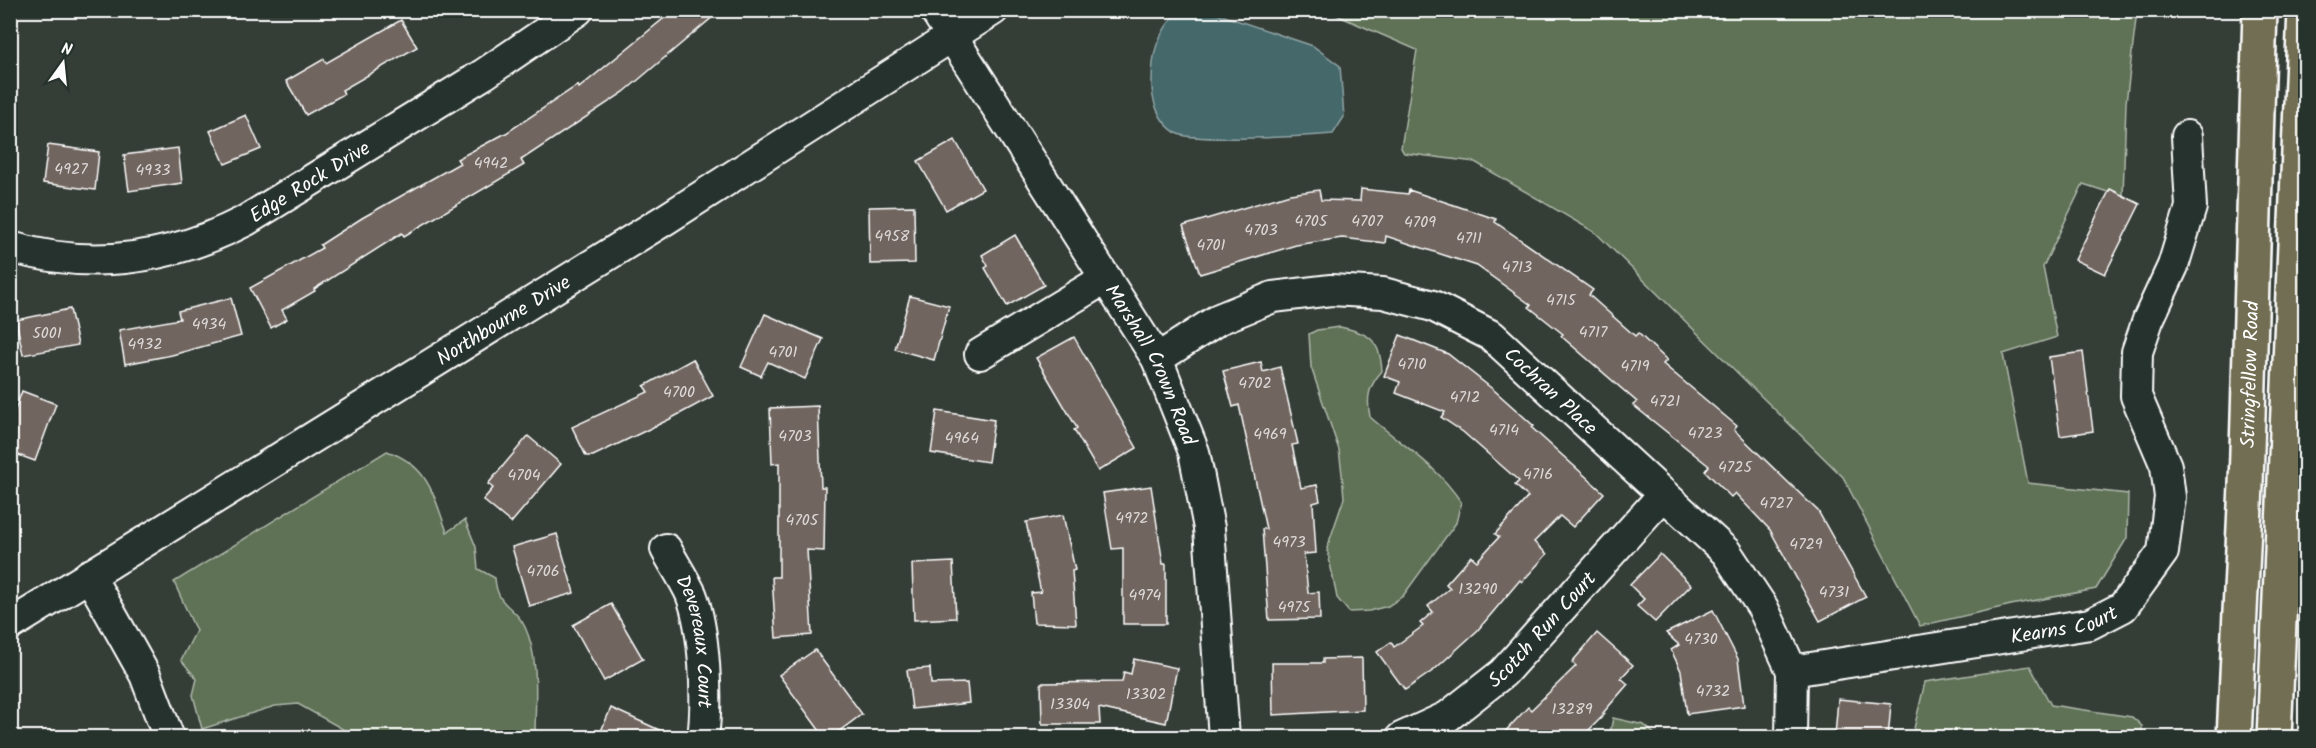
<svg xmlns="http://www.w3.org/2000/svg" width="2316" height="748" viewBox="0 0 2316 748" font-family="Kalam,sans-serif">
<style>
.green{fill:#5e7256;stroke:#aeb8aa;stroke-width:1.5}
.water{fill:#45686b;stroke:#8fa4a6;stroke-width:1.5}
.building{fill:#71655f;stroke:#fff;stroke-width:1.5}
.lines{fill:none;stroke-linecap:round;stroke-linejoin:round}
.minor-casing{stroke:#fff;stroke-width:34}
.major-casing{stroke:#fff;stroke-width:38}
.minor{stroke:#26332d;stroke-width:30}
.major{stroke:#726e52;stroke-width:33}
.labels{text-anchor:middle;stroke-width:6;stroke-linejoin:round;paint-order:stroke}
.number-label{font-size:16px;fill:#dcd8d7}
.street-label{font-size:20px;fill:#fff;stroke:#26332d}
</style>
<rect width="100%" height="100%" fill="#353d37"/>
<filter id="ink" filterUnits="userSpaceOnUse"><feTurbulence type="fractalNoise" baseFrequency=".0167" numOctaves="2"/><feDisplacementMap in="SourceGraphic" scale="12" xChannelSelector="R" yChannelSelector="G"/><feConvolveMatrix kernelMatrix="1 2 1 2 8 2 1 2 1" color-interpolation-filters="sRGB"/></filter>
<g filter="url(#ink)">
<g class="green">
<path d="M 1327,11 L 2137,11 L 2126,103 L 2123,197 L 2083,184 L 2043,267 L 2057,337 L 2003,354 L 2028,483 L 2128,494 L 2127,538 L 2096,589 L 2011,605 L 1920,626 L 1843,477 L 1596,233 L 1475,162 L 1404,153 L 1401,148 L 1417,50 Z"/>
<path d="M 1340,327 C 1369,333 1380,339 1382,371 C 1369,386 1366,396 1370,417 C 1403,446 1436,464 1461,502 L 1456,523 L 1403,596 L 1388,606 L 1369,611 L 1349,612 L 1337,598 L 1327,548 L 1344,498 L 1342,474 L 1339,450 L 1311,367 L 1309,334 L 1317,330 Z"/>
<path d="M 387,451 C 429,466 433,494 447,532 L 465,520 L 476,547 L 478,569 L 495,578 C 497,608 515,605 525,627 C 540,659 535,703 535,737 L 352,737 L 350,733 L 298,704 L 275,706 L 202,729 L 193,695 L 197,679 L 181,660 L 196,631 L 174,582 Z"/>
<path d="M 2030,666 L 2051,705 L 2132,717 L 2142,726 L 2141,737 L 1912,737 L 1925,682 Z"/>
<path d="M 1613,718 L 1644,725 L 1658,737 L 1609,737 Z"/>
</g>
<path class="water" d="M 1178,11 L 1199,11 L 1221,15 L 1313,46 L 1340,66 L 1344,117 L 1333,134 C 1309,136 1192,143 1176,133 C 1159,122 1151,101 1152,81 C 1152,50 1158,34 1178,11 Z"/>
<g class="building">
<path d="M 674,10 L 721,10 L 624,92 L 521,160 L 524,165 L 404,236 L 402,233 L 314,289 L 315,291 L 282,310 L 287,319 L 271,328 L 250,288 L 322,248 L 320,245 L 362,218 L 460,163 L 457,159 L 506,133 L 578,85 L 579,88 Z"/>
<path d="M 401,20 L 417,47 L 342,90 L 344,94 L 306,115 L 286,81 L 324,59 L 326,63 Z"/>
<path d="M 246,115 L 261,149 L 225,164 L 210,131 Z"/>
<path d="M 955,140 L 983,189 L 946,210 L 918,161 Z"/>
<path d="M 48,145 L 99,152 L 95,190 L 43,183 Z"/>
<path d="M 178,148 L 182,183 L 129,191 L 124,155 Z"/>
<path d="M 1361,189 L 1408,194 L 1409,190 L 1496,219 L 1495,222 L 1593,290 L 1589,295 L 1635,336 L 1638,333 L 1667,360 L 1663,364 L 1737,426 L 1734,430 L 1818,511 L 1866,597 L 1820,621 L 1770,530 L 1735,493 L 1731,497 L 1705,471 L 1709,466 L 1633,405 L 1637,402 L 1561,336 L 1563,334 L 1529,307 L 1531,305 L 1477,266 L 1386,236 L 1385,243 L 1342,238 L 1296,245 L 1200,274 L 1183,226 L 1290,194 L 1319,190 L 1321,200 L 1360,201 Z"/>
<path d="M 2110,189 L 2140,204 L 2105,274 L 2075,260 Z"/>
<path d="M 914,206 L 915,263 L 870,264 L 869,207 Z"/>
<path d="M 1015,235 L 1044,285 L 1007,306 L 985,268 L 988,266 L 982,255 Z"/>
<path d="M 910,296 L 949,306 L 934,360 L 895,349 Z"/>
<path d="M 231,298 L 241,336 L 172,355 L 125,364 L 119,330 L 180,319 L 178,311 Z"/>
<path d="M 70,309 L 78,345 L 23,355 L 16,320 Z"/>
<path d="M 765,314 L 823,339 L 805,379 L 768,362 L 761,376 L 741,367 Z"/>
<path d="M 1400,335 L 1448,354 L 1495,391 L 1534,426 L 1532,428 L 1604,493 L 1573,527 L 1560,516 L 1534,542 L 1547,554 L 1522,582 L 1520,580 L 1477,631 L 1434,670 L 1405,690 L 1377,652 L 1391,642 L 1394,647 L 1423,626 L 1420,623 L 1433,612 L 1428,606 L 1450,588 L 1446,584 L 1471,556 L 1477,561 L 1499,537 L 1495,534 L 1528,497 L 1515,485 L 1519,481 L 1463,432 L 1441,417 L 1445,412 L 1396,393 L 1400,382 L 1384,376 Z"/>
<path d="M 1074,337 L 1137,448 L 1098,471 L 1074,430 L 1077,428 L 1036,358 Z"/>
<path d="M 2083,352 L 2093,431 L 2060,436 L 2049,357 Z"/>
<path d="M 693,359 L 713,396 L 670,419 L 593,456 L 586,456 L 572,427 L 648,392 L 644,386 Z"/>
<path d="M 1261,362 L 1263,372 L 1280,367 L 1298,444 L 1292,445 L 1301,488 L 1317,485 L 1320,501 L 1313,503 L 1316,553 L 1304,554 L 1308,593 L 1319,592 L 1320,619 L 1269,620 L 1262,529 L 1266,529 L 1239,405 L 1233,407 L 1223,371 Z"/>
<path d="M 22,391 L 56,404 L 35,461 L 10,452 L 10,423 Z"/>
<path d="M 818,406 L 821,487 L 825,487 L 824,551 L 807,550 L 812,635 L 776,638 L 772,577 L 779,577 L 779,463 L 772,464 L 770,408 Z"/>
<path d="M 937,411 L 994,420 L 988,462 L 931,453 Z"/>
<path d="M 528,436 L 561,464 L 511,523 L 483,500 L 493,488 L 488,484 Z"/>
<path d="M 1151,486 L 1163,564 L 1166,564 L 1166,624 L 1123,624 L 1123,548 L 1112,549 L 1103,493 Z"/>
<path d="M 1063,515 L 1075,570 L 1072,571 L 1076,624 L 1034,623 L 1031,593 L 1041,592 L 1026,522 Z"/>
<path d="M 557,534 L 574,593 L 529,606 L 512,547 Z"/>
<path d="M 1660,554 L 1691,585 L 1655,622 L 1637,606 L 1644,599 L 1630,585 Z"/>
<path d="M 953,562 L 956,618 L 914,620 L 912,564 Z"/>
<path d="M 611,604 L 643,659 L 604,681 L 573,625 Z"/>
<path d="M 1713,610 L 1738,659 L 1744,706 L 1687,714 L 1681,671 L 1671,650 L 1679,645 L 1666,633 Z"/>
<path d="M 1597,633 L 1633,665 L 1621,678 L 1628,684 L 1603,713 L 1605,714 L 1581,738 L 1499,738 L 1528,707 L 1531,710 L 1576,666 L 1572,662 Z"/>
<path d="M 815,650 L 862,714 L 830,738 L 825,738 L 779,675 Z"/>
<path d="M 1362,658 L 1363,710 L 1273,715 L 1272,663 L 1323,663 L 1323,659 Z"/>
<path d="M 1134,659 L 1177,668 L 1166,723 L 1099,708 L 1100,724 L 1042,724 L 1041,683 L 1122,682 L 1124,672 L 1131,674 Z"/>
<path d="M 930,668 L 931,684 L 967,683 L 969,703 L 912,709 L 907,670 Z"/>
<path d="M 1838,699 L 1891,704 L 1888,738 L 1835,736 Z"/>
<path d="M 611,708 L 677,738 L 598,738 Z"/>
</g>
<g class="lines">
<defs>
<g id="minor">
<path id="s1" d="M 935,10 L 1157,359 L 1194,452 L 1209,528 L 1224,738"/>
<path id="s2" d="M 10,247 C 92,271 171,259 245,221 L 484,74 L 578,10"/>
<path d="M 980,354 L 1106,278"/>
<path id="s3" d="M 1157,359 L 1219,319 L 1273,297 L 1331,290 L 1383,293 L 1433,306 L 1492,336 L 1726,552 L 1763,608 L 1792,671 L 1791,738"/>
<path id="s4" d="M 666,549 C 674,564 684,579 691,594 C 705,630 708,700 703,738"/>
<path d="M 89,575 L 145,675 L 169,738"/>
<path id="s5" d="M 10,625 L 666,219 L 993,10"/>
<path id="s6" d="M 1792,671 L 2090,624 L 2123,607 L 2163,552 L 2170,497 L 2166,466 L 2136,396 L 2137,352 L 2148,320 L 2173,266 L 2191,207 L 2187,136"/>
<path id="s7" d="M 1401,738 L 1447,717 L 1503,673 L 1663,495"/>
</g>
<g id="major">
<path id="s8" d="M 2234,738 L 2246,485 L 2260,10"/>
<path d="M 2274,738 L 2305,10"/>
</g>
</defs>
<use href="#minor" class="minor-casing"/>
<use href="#major" class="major-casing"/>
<use href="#minor" class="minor"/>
<use href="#major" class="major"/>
</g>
</g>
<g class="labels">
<g class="number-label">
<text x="491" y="168">4942</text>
<text x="71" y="174">4927</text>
<text x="153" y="175">4933</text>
<text x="1311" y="226">4705</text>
<text x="1367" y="226">4707</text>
<text x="1420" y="227">4709</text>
<text x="1261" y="235">4703</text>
<text x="892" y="241">4958</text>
<text x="1469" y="243">4711</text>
<text x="1211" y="250">4701</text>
<text x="1517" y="272">4713</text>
<text x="1561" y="305">4715</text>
<text x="209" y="329">4934</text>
<text x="1593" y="337">4717</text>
<text x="47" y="338">5001</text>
<text x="145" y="349">4932</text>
<text x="783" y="357">4701</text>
<text x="1412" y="369">4710</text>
<text x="1635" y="371">4719</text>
<text x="1255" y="388">4702</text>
<text x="679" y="397">4700</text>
<text x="1465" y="402">4712</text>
<text x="1665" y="406">4721</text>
<text x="1504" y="435">4714</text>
<text x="1705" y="438">4723</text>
<text x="1270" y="439">4969</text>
<text x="795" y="441">4703</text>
<text x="962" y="443">4964</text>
<text x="1735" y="472">4725</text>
<text x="1538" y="479">4716</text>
<text x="524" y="480">4704</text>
<text x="1776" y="508">4727</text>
<text x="1132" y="523">4972</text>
<text x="802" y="525">4705</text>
<text x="1289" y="547">4973</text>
<text x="1806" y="549">4729</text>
<text x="543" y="576">4706</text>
<text x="1478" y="594">13290</text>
<text x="1834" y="597">4731</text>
<text x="1145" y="600">4974</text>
<text x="1294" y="612">4975</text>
<text x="1701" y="644">4730</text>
<text x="1713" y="696">4732</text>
<text x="1146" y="699">13302</text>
<text x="1070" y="709">13304</text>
<text x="1572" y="714">13289</text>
</g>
<g class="street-label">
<text dy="7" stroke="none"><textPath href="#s2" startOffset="318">Edge Rock Drive</textPath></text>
<text dy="7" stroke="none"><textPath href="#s5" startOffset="580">Northbourne Drive</textPath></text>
<text dy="7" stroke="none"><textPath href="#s1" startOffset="416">Marshall Crown Road</textPath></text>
<text dy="7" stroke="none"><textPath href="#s8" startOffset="364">Stringfellow Road</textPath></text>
<text dy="7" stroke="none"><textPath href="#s3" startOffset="441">Cochran Place</textPath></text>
<text dy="7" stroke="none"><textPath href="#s6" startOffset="276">Kearns Court</textPath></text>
<text dy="7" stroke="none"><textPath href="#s7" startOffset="180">Scotch Run Court</textPath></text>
<text dy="7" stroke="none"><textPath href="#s4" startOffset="99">Devereaux Court</textPath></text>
</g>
</g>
<rect width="2316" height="748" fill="none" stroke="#26332d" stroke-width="36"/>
<rect x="18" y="18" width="2280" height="712" fill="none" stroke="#fff" stroke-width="2" filter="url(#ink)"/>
<g transform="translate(63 63) rotate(15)" stroke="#26332d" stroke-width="4.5" paint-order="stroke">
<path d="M0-4.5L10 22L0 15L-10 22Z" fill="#ffffff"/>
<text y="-9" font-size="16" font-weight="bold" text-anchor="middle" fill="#ffffff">N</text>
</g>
</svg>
